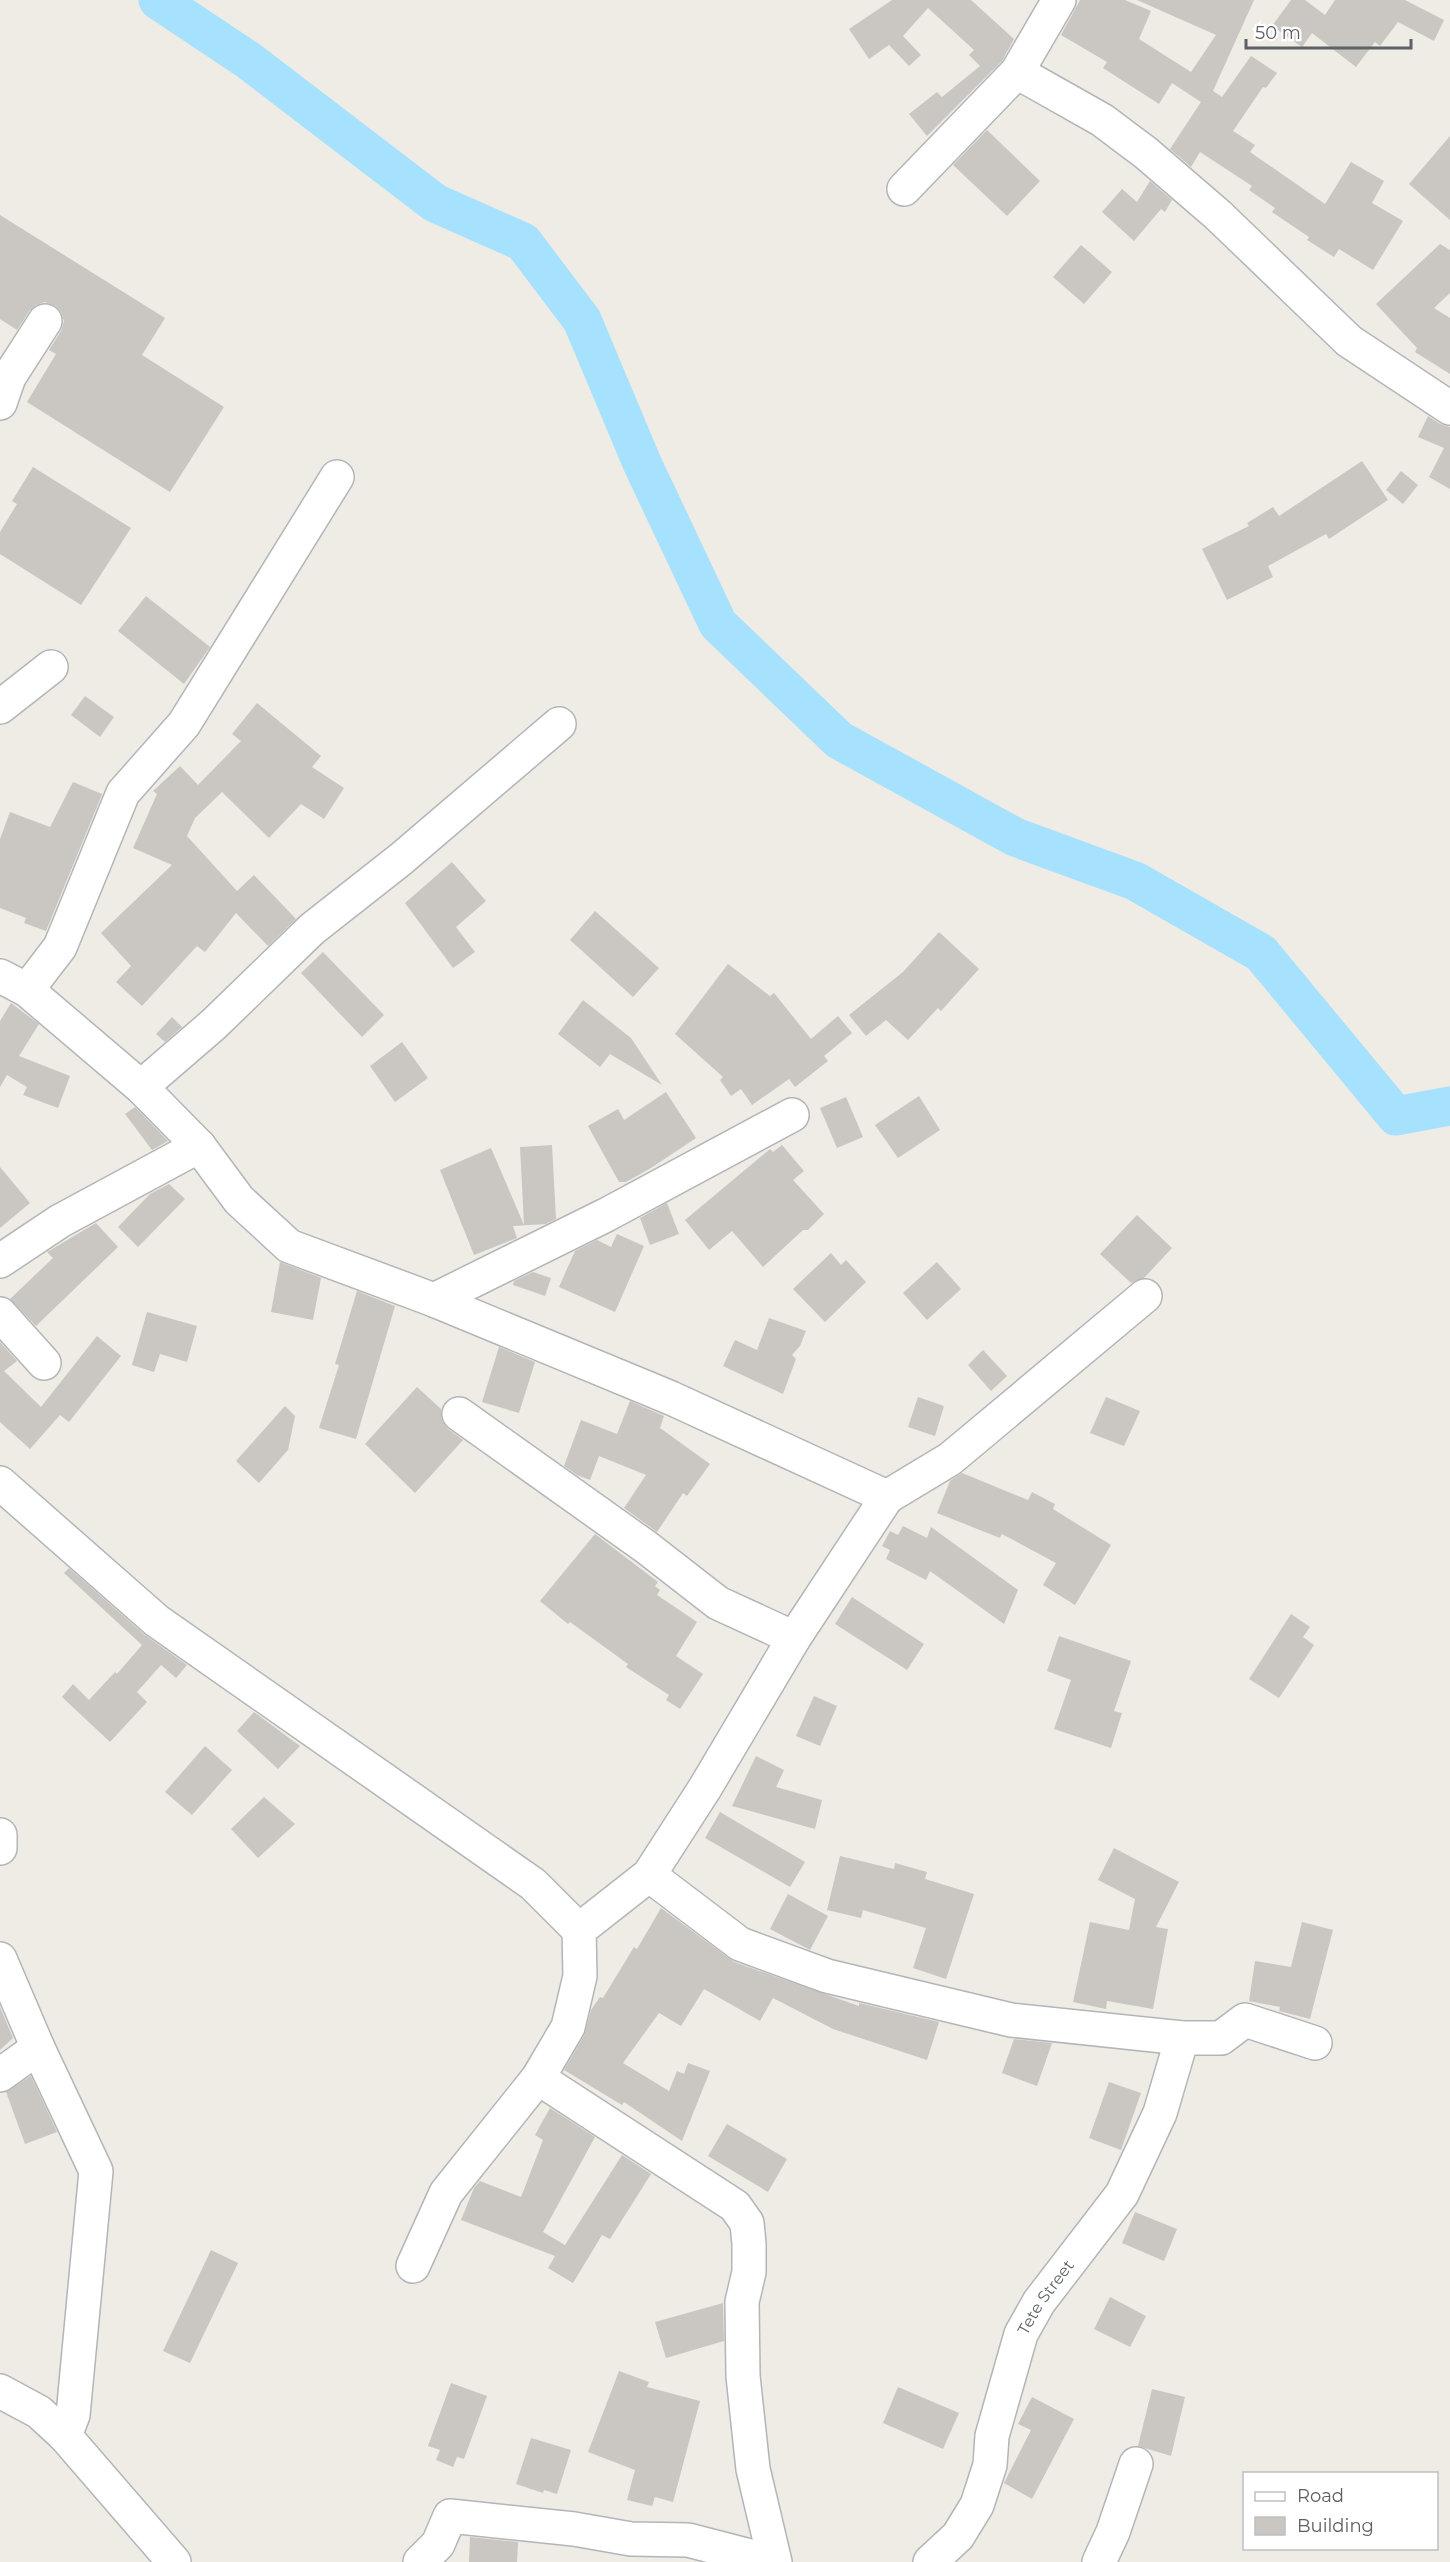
<svg xmlns="http://www.w3.org/2000/svg" width="1450" height="2562" viewBox="0 0 1450 2562" font-family="Montserrat,sans-serif">
<style>
.lines{fill:none;stroke-linecap:round;stroke-linejoin:round}
.river{stroke:#a6e1fe;stroke-width:39}
.building{fill:#cac6c1}
.minor-casing{stroke:#b2b6b9;stroke-width:36}
.minor{stroke:#fff;stroke-width:33}
.labels{text-anchor:middle;stroke-width:4.5;stroke-linejoin:round;paint-order:stroke}
.street-label{font-size:16px;fill:#5c6165;stroke:#fff}
</style>
<rect width="100%" height="100%" fill="#efebe5"/>
<g class="lines">
<path class="river" d="M 158,0 L 248,60 L 435,203 L 523,242 L 582,320 L 642,463 L 718,624 L 839,740 L 1015,837 L 1135,881 L 1261,953 L 1396,1116 L 1450,1106"/>
</g>
<g class="building">
<path d="M 892,0 L 971,0 L 1014,39 L 1002,61 L 927,136 L 909,114 L 937,92 L 942,97 L 980,66 L 969,55 L 974,50 L 928,8 L 903,36 L 921,55 L 909,66 L 889,45 L 869,59 L 849,29 Z"/>
<path d="M 1080,0 L 1125,0 L 1151,11 L 1139,39 L 1191,72 L 1216,35 L 1137,0 L 1254,0 L 1213,91 L 1222,97 L 1251,56 L 1277,73 L 1266,88 L 1263,87 L 1233,131 L 1255,145 L 1250,152 L 1325,204 L 1351,162 L 1384,181 L 1372,203 L 1403,221 L 1373,270 L 1339,249 L 1334,257 L 1307,240 L 1309,237 L 1272,212 L 1275,208 L 1249,190 L 1252,186 L 1200,152 L 1191,167 L 1170,149 L 1201,102 L 1172,83 L 1159,104 L 1103,68 L 1107,62 L 1061,35 Z"/>
<path d="M 1291,0 L 1305,0 L 1325,15 L 1335,0 L 1405,0 L 1444,20 L 1434,41 L 1398,22 L 1380,46 L 1375,42 L 1356,67 L 1312,33 L 1302,47 L 1272,26 Z"/>
<path d="M 987,130 L 1040,181 L 1007,216 L 953,165 Z"/>
<path d="M 1450,136 L 1450,220 L 1409,184 Z"/>
<path d="M 1150,181 L 1172,200 L 1165,212 L 1161,209 L 1134,241 L 1102,212 L 1122,189 L 1137,202 Z"/>
<path d="M 0,215 L 165,318 L 142,355 L 224,407 L 170,492 L 27,402 L 56,354 L 49,350 L 61,331 L 64,321 L 61,312 L 56,306 L 45,302 L 36,305 L 30,310 L 17,330 L 0,319 Z"/>
<path d="M 1440,244 L 1450,250 L 1450,293 L 1434,308 L 1450,318 L 1450,374 L 1415,352 L 1417,348 L 1376,304 Z"/>
<path d="M 1081,245 L 1112,272 L 1084,304 L 1053,277 Z"/>
<path d="M 1428,416 L 1440,424 L 1450,427 L 1450,489 L 1429,477 L 1444,448 L 1418,437 Z"/>
<path d="M 1362,461 L 1388,500 L 1329,539 L 1326,534 L 1268,566 L 1273,577 L 1227,600 L 1202,549 L 1249,526 L 1247,523 L 1273,507 L 1279,516 Z"/>
<path d="M 33,467 L 131,528 L 81,605 L 0,554 L 0,532 L 17,504 L 12,501 Z"/>
<path d="M 1401,471 L 1418,485 L 1403,504 L 1386,490 Z"/>
<path d="M 146,596 L 210,647 L 184,684 L 118,631 Z"/>
<path d="M 85,696 L 114,717 L 100,737 L 71,715 Z"/>
<path d="M 257,703 L 321,756 L 312,767 L 344,788 L 324,819 L 301,804 L 269,838 L 222,792 L 195,818 L 187,836 L 237,891 L 254,875 L 296,919 L 268,946 L 236,913 L 205,952 L 197,946 L 142,1006 L 116,982 L 131,966 L 101,933 L 172,865 L 133,848 L 157,794 L 153,791 L 180,766 L 198,785 L 241,741 L 232,734 Z"/>
<path d="M 73,782 L 102,794 L 101,797 L 46,931 L 24,923 L 26,918 L 0,908 L 0,839 L 10,812 L 50,827 Z"/>
<path d="M 452,862 L 486,901 L 456,927 L 475,952 L 453,968 L 405,903 Z"/>
<path d="M 595,911 L 659,968 L 633,997 L 570,940 Z"/>
<path d="M 939,932 L 979,969 L 941,1011 L 938,1008 L 908,1040 L 886,1020 L 866,1036 L 849,1015 L 903,972 Z"/>
<path d="M 323,952 L 384,1015 L 362,1037 L 301,973 Z"/>
<path d="M 728,964 L 770,996 L 774,993 L 811,1039 L 838,1016 L 852,1033 L 824,1056 L 828,1061 L 795,1087 L 789,1079 L 752,1105 L 741,1089 L 731,1096 L 720,1080 L 723,1077 L 675,1034 Z"/>
<path d="M 583,1000 L 631,1038 L 662,1085 L 610,1054 L 600,1067 L 558,1034 Z"/>
<path d="M 11,1003 L 39,1024 L 19,1056 L 70,1076 L 58,1108 L 23,1095 L 27,1087 L 7,1075 L 0,1087 L 0,1021 Z"/>
<path d="M 172,1017 L 182,1027 L 165,1042 L 156,1034 Z"/>
<path d="M 402,1042 L 428,1078 L 395,1102 L 370,1066 Z"/>
<path d="M 666,1092 L 696,1138 L 651,1168 L 626,1182 L 619,1182 L 588,1126 L 618,1109 L 624,1120 Z"/>
<path d="M 919,1096 L 940,1130 L 898,1158 L 875,1125 Z"/>
<path d="M 846,1097 L 863,1137 L 837,1148 L 820,1108 Z"/>
<path d="M 135,1107 L 168,1141 L 152,1150 L 125,1114 Z"/>
<path d="M 552,1145 L 556,1219 L 546,1224 L 513,1226 L 517,1238 L 474,1255 L 440,1170 L 491,1148 L 524,1225 L 520,1147 Z"/>
<path d="M 782,1145 L 804,1171 L 793,1180 L 824,1214 L 808,1230 L 803,1230 L 763,1267 L 732,1231 L 709,1250 L 685,1220 L 770,1149 L 773,1152 Z"/>
<path d="M 0,1167 L 30,1203 L 0,1228 Z"/>
<path d="M 169,1184 L 185,1199 L 138,1247 L 118,1227 L 150,1194 Z"/>
<path d="M 667,1203 L 679,1234 L 650,1245 L 640,1218 Z"/>
<path d="M 1137,1215 L 1172,1248 L 1144,1278 L 1131,1283 L 1100,1254 Z"/>
<path d="M 96,1223 L 118,1247 L 36,1326 L 10,1299 L 53,1258 L 47,1252 Z"/>
<path d="M 617,1234 L 644,1246 L 615,1312 L 559,1287 L 575,1251 L 597,1240 L 611,1247 Z"/>
<path d="M 831,1253 L 841,1265 L 846,1260 L 866,1282 L 825,1322 L 793,1289 Z"/>
<path d="M 280,1262 L 321,1278 L 313,1320 L 271,1312 Z"/>
<path d="M 937,1262 L 961,1289 L 927,1320 L 903,1293 Z"/>
<path d="M 533,1272 L 551,1278 L 545,1296 L 513,1285 L 514,1281 Z"/>
<path d="M 357,1291 L 395,1306 L 356,1439 L 319,1428 L 339,1365 L 335,1364 Z"/>
<path d="M 147,1312 L 197,1326 L 187,1362 L 160,1354 L 154,1372 L 132,1365 Z"/>
<path d="M 769,1318 L 806,1331 L 800,1346 L 792,1355 L 796,1359 L 783,1394 L 723,1366 L 735,1340 L 757,1350 Z"/>
<path d="M 97,1336 L 121,1356 L 69,1422 L 60,1415 L 30,1449 L 0,1422 L 0,1342 L 17,1361 L 4,1371 L 41,1407 Z"/>
<path d="M 499,1347 L 535,1362 L 519,1413 L 482,1402 Z"/>
<path d="M 983,1350 L 1007,1376 L 991,1391 L 968,1365 Z"/>
<path d="M 417,1387 L 441,1409 L 442,1421 L 448,1429 L 463,1440 L 415,1493 L 365,1444 Z"/>
<path d="M 918,1397 L 944,1406 L 935,1436 L 908,1427 Z"/>
<path d="M 1106,1397 L 1140,1411 L 1124,1446 L 1090,1433 Z"/>
<path d="M 630,1401 L 664,1416 L 660,1428 L 710,1464 L 687,1496 L 683,1493 L 657,1532 L 624,1508 L 646,1475 L 599,1456 L 590,1480 L 577,1475 L 564,1466 L 581,1420 L 617,1434 Z"/>
<path d="M 285,1406 L 295,1416 L 288,1450 L 259,1483 L 236,1461 Z"/>
<path d="M 962,1473 L 1028,1500 L 1032,1492 L 1055,1504 L 1053,1509 L 1111,1545 L 1075,1605 L 1043,1585 L 1056,1563 L 1002,1534 L 1000,1538 L 937,1513 L 950,1481 Z"/>
<path d="M 903,1526 L 927,1538 L 931,1527 L 1018,1590 L 1004,1624 L 930,1571 L 926,1580 L 886,1559 L 890,1550 L 882,1546 L 890,1531 L 898,1535 Z"/>
<path d="M 595,1534 L 658,1582 L 655,1586 L 660,1590 L 657,1595 L 697,1622 L 676,1656 L 703,1674 L 680,1709 L 666,1700 L 669,1695 L 626,1667 L 628,1664 L 570,1622 L 568,1624 L 540,1601 Z"/>
<path d="M 69,1568 L 145,1635 L 187,1665 L 176,1678 L 161,1665 L 137,1692 L 147,1702 L 110,1742 L 62,1697 L 73,1684 L 89,1700 L 115,1672 L 117,1674 L 142,1645 L 64,1573 Z"/>
<path d="M 852,1597 L 924,1644 L 907,1670 L 835,1624 Z"/>
<path d="M 1291,1614 L 1310,1627 L 1303,1637 L 1314,1645 L 1279,1698 L 1249,1679 Z"/>
<path d="M 1059,1636 L 1131,1661 L 1114,1711 L 1122,1713 L 1111,1748 L 1054,1729 L 1071,1680 L 1047,1671 Z"/>
<path d="M 814,1696 L 837,1706 L 820,1746 L 796,1736 Z"/>
<path d="M 254,1712 L 300,1746 L 278,1769 L 237,1731 Z"/>
<path d="M 205,1746 L 232,1770 L 192,1815 L 165,1792 Z"/>
<path d="M 756,1756 L 784,1770 L 776,1787 L 822,1800 L 815,1829 L 732,1806 Z"/>
<path d="M 264,1797 L 295,1824 L 258,1858 L 231,1829 Z"/>
<path d="M 720,1812 L 805,1862 L 790,1887 L 705,1838 Z"/>
<path d="M 1114,1848 L 1179,1882 L 1156,1927 L 1168,1929 L 1153,2009 L 1107,2001 L 1106,2009 L 1073,2002 L 1090,1922 L 1129,1930 L 1135,1899 L 1098,1880 Z"/>
<path d="M 840,1856 L 894,1869 L 895,1863 L 927,1872 L 925,1879 L 974,1894 L 946,1979 L 913,1968 L 926,1928 L 863,1910 L 861,1918 L 827,1910 Z"/>
<path d="M 788,1894 L 828,1916 L 810,1950 L 770,1929 Z"/>
<path d="M 661,1908 L 734,1962 L 859,2006 L 859,2003 L 939,2022 L 927,2060 L 833,2029 L 773,1998 L 760,2021 L 704,1989 L 681,2026 L 659,2013 L 623,2063 L 669,2091 L 677,2071 L 684,2074 L 688,2063 L 710,2071 L 682,2141 L 624,2102 L 622,2105 L 564,2070 L 584,2036 L 591,2010 L 600,1997 L 603,1998 L 634,1947 L 637,1949 Z"/>
<path d="M 1302,1922 L 1333,1930 L 1310,2019 L 1279,2011 L 1280,2007 L 1249,2001 L 1255,1961 L 1291,1967 Z"/>
<path d="M 0,2007 L 13,2038 L 0,2050 Z"/>
<path d="M 1014,2039 L 1052,2043 L 1037,2086 L 1002,2073 Z"/>
<path d="M 31,2076 L 57,2132 L 25,2144 L 6,2092 Z"/>
<path d="M 1109,2082 L 1141,2093 L 1121,2150 L 1089,2138 Z"/>
<path d="M 550,2108 L 595,2137 L 543,2232 L 565,2245 L 622,2155 L 651,2174 L 610,2239 L 602,2235 L 573,2283 L 548,2268 L 555,2256 L 461,2220 L 474,2188 L 480,2181 L 521,2197 L 543,2140 L 535,2135 Z"/>
<path d="M 727,2124 L 787,2159 L 768,2192 L 708,2156 Z"/>
<path d="M 1135,2212 L 1177,2229 L 1164,2261 L 1122,2243 Z"/>
<path d="M 211,2250 L 238,2263 L 190,2363 L 163,2351 Z"/>
<path d="M 1110,2297 L 1146,2316 L 1130,2347 L 1094,2329 Z"/>
<path d="M 723,2303 L 724,2341 L 666,2358 L 655,2322 Z"/>
<path d="M 619,2371 L 649,2382 L 647,2387 L 700,2401 L 673,2502 L 655,2497 L 652,2506 L 627,2500 L 635,2470 L 588,2452 Z"/>
<path d="M 451,2383 L 487,2396 L 464,2459 L 457,2457 L 453,2467 L 436,2460 L 440,2450 L 428,2446 Z"/>
<path d="M 898,2387 L 959,2413 L 943,2449 L 883,2423 Z"/>
<path d="M 1152,2389 L 1185,2397 L 1171,2456 L 1138,2446 Z"/>
<path d="M 1032,2397 L 1074,2419 L 1032,2499 L 1004,2483 L 1031,2430 L 1018,2424 Z"/>
<path d="M 531,2438 L 571,2450 L 557,2494 L 544,2490 L 543,2493 L 516,2484 Z"/>
<path d="M 470,2537 L 518,2542 L 517,2562 L 469,2562 Z"/>
</g>
<g class="lines">
<defs>
<g id="minor">
<path d="M 1017,72 L 1102,120 L 1146,153 L 1218,215 L 1349,341 L 1450,408"/>
<path d="M 904,189 L 1017,72 L 1059,0"/>
<path d="M 0,403 L 9,377 L 45,321"/>
<path d="M 0,707 L 51,667"/>
<path d="M 0,976 L 27,990 L 141,1087 L 199,1146 L 239,1200 L 289,1246 L 434,1300 L 671,1398 L 887,1497 L 794,1638 L 705,1788 L 649,1875 L 579,1930"/>
<path d="M 27,990 L 60,947 L 123,793 L 184,724 L 337,477"/>
<path d="M 141,1087 L 214,1024 L 312,929 L 401,859 L 559,724"/>
<path d="M 0,1261 L 60,1221 L 199,1146"/>
<path d="M 434,1300 L 606,1215 L 792,1115"/>
<path d="M 0,1314 L 44,1363"/>
<path d="M 459,1414 L 646,1547 L 718,1603 L 794,1638"/>
<path d="M 0,1483 L 157,1621 L 533,1884 L 579,1930 L 580,1976 L 568,2027 L 538,2078 L 446,2193 L 413,2266"/>
<path d="M 887,1497 L 950,1459 L 1145,1296"/>
<path d="M 0,1835 L 0,1848"/>
<path d="M 649,1875 L 740,1944 L 827,1976 L 1011,2020 L 1182,2038 L 1221,2038 L 1245,2020 L 1315,2043"/>
<path d="M 0,1959 L 38,2048 L 96,2171 L 73,2415 L 65,2436"/>
<path d="M 0,2075 L 38,2048"/>
<path d="M 538,2078 L 735,2206 L 747,2223 L 749,2244 L 749,2272 L 742,2302 L 743,2376 L 753,2469 L 775,2562"/>
<path d="M 0,2391 L 39,2412 L 65,2436 L 174,2562"/>
<path d="M 420,2562 L 438,2544 L 450,2516 L 574,2529 L 631,2539 L 688,2540 L 773,2562"/>
<path id="s1" d="M 930,2562 L 958,2536 L 977,2505 L 990,2465 L 992,2436 L 1021,2334 L 1039,2302 L 1122,2194 L 1160,2113 L 1182,2038"/>
<path d="M 1099,2562 L 1113,2532 L 1136,2464"/>
</g>
</defs>
<use href="#minor" class="minor-casing"/>
<use href="#minor" class="minor"/>
</g>
<g class="labels">
<g class="street-label">
<text dy="6" stroke="none"><textPath href="#s1" startOffset="296">Tete Street</textPath></text>
</g>
</g>
<rect x="1243" y="2472" width="195" height="78" fill="#ffffff" stroke="#bec0c1" stroke-width="1.5"/>
<rect x="1255" y="2492" width="30" height="9" fill="#ffffff" stroke="#bec0c1" stroke-width="1.5"/>
<text x="1297" y="2502" font-size="18" fill="#5c6165">Road</text>
<rect x="1255" y="2517" width="30" height="18" fill="#cac6c1" stroke="#bec0c1" stroke-width="1.5"/>
<text x="1297" y="2532" font-size="18" fill="#5c6165">Building</text>
<path d="M1246 39v9h165v-9" fill="none" stroke="#5c6165" stroke-width="3"/>
<text x="1255" y="39" font-size="18" fill="#5c6165" stroke="#ffffff" stroke-width="4.5" paint-order="stroke">50 m</text>
</svg>
